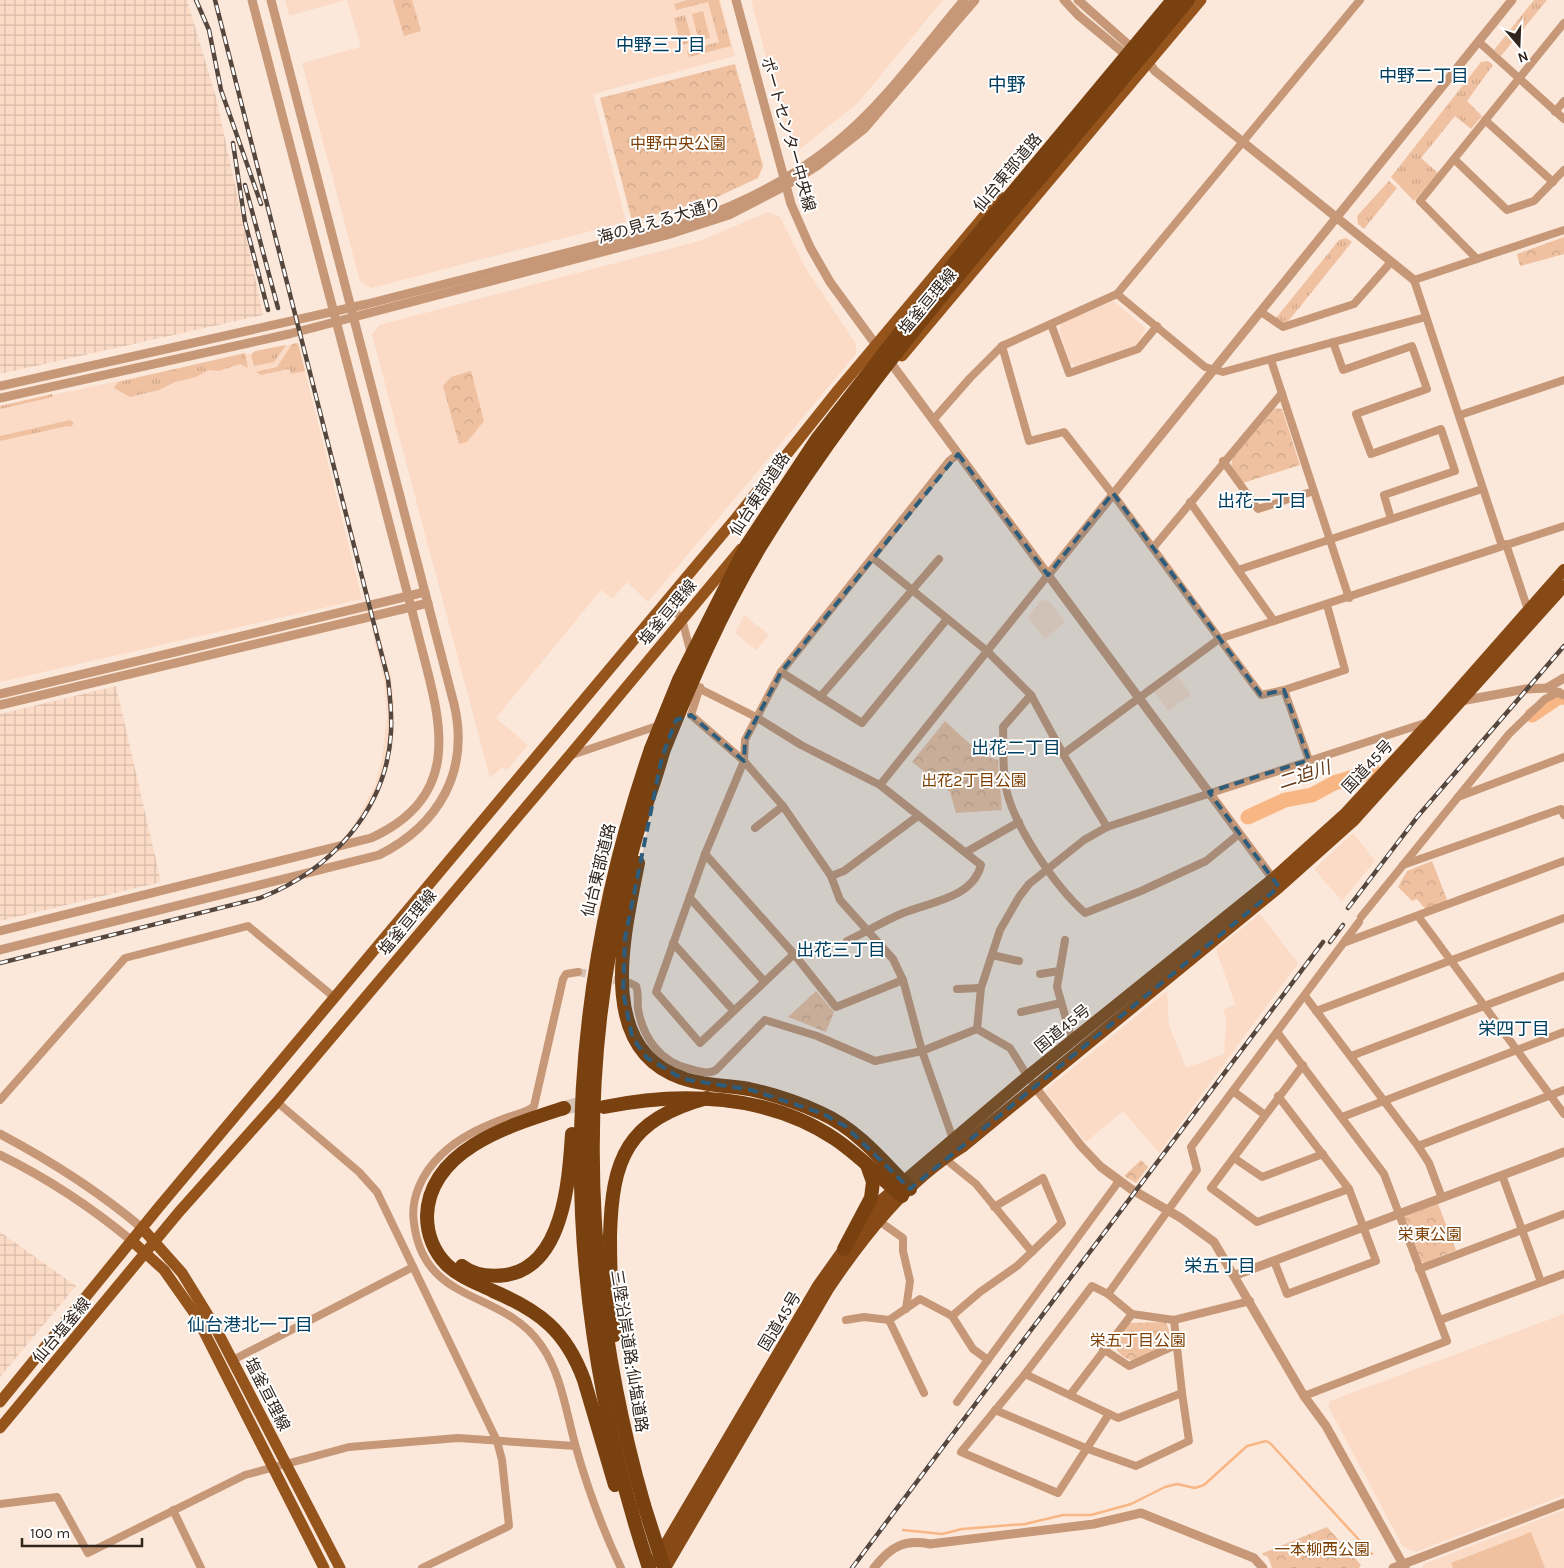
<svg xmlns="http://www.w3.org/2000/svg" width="1564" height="1568" viewBox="0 0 1564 1568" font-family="Karla,'Noto Sans JP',sans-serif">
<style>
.built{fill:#fbdbc6}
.industrial{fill:url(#industrial-grid)}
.grass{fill:url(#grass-tufts)}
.park{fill:url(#park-crowns)}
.pitch{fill:#efc1a1}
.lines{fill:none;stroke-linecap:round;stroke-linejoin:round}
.stream{stroke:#f9b685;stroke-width:2.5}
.river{stroke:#f9b685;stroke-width:15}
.minor-tunnel{stroke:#d3c1b4;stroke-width:8;stroke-dasharray:8 4;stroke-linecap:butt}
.motorway-tunnel{stroke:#d3c1b4;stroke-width:14;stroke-dasharray:14 7;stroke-linecap:butt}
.minor{stroke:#c79877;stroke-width:8}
.tertiary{stroke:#c79877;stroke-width:9}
.primary{stroke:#95541c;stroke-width:11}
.trunk{stroke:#874a16;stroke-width:12}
.motorway{stroke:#794110;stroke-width:14}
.rail-casing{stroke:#55473e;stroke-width:4.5}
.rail{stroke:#fff;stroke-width:2.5;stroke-dasharray:8;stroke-linecap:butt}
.motorway-bridge{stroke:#794110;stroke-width:14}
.marked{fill:#2e5d7c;fill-opacity:0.2;stroke:#2e5d7c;stroke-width:4;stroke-dasharray:10 6;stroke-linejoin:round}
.labels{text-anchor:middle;stroke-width:4;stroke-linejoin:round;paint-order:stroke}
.street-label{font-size:16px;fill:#30241c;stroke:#fff}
.park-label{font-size:16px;fill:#7d4004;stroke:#fff}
.neighbourhood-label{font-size:18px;fill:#003f60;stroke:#fff}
.water-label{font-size:18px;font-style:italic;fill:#663a16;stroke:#fff}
.quarter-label{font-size:19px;fill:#003f60;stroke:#fff}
</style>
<defs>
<pattern id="industrial-grid" width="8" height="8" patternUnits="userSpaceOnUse" patternTransform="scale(1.25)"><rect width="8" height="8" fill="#fbdbc6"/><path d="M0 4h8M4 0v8" fill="none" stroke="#d7bcaa"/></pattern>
<pattern id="grass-tufts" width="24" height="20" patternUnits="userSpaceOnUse" patternTransform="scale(1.25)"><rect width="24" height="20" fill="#efc1a1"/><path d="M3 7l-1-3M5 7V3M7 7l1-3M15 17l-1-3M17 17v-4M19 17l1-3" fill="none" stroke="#cda68a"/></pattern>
<pattern id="park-crowns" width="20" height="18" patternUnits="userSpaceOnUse" patternTransform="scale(1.25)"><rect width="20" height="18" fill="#efc1a1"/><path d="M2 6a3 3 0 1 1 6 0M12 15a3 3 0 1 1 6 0" fill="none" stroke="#cda68a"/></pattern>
</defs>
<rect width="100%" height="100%" fill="#fce8da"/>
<g class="built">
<path d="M 285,0 L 346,0 L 289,16 Z"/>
<path d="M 347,0 L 720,0 L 735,56 L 593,94 L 626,222 L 371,288 L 360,281 L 302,63 L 361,47 Z"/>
<path d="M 751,0 L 943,0 L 857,104 L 800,149 L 790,146 Z"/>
<path d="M 768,212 L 780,217 L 805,267 L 856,344 L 856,354 L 648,602 L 627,582 L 612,599 L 601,590 L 496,718 L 528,745 L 507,770 L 502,767 L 490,778 L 372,335 L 379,325 L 699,241 Z"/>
<path d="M 1114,301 L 1146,329 L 1136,345 L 1076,366 L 1070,363 L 1059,329 L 1061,323 Z"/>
<path d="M 298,343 L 362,599 L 0,682 L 0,406 Z"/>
<path d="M 1048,600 L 1065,622 L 1045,639 L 1028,617 L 1040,601 Z"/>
<path d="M 744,615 L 769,635 L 756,650 L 735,633 Z"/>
<path d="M 377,626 L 391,677 L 394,703 L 393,744 L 388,767 L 377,797 L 355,833 L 344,837 L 353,826 L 375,786 L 382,759 L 387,717 L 384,680 L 371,627 Z"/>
<path d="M 1177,675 L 1191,695 L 1168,711 L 1154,691 Z"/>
<path d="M 1353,833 L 1375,861 L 1342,901 L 1314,869 Z"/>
<path d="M 1260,914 L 1298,963 L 1159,1153 L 1123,1111 L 1086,1142 L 1046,1092 L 1047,1089 L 1167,991 L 1169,1025 L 1186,1068 L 1224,1054 L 1226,1020 L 1223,1010 L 1235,1004 L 1216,949 Z"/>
<path d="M 1564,1314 L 1564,1495 L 1416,1552 L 1403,1547 L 1328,1406 L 1330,1401 Z"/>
<path d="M 1564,1510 L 1564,1568 L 1422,1568 L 1424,1564 Z"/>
</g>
<g class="industrial">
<path d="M 0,0 L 187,0 L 216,97 L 263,315 L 0,374 Z"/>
<path d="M 116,686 L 161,882 L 0,921 L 0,714 Z"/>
<path d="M 0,1232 L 76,1286 L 0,1377 Z"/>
</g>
<g class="grass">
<path d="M 687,0 L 719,0 L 731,46 L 689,57 L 687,51 L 719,42 L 708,2 L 676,10 L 674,4 Z"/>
<path d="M 1534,0 L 1547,0 L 1501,56 L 1494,50 Z"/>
<path d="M 703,11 L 710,38 L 699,41 L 692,14 Z"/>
<path d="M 685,15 L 693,42 L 681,45 L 674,18 Z"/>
<path d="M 1488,61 L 1493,65 L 1467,101 L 1482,116 L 1471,129 L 1455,116 L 1421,158 L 1438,173 L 1414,201 L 1391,177 L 1481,62 Z"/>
<path d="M 1389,181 L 1397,188 L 1364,229 L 1358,224 L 1357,216 Z"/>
<path d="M 1346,238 L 1352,242 L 1286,324 L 1276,318 L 1339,240 Z"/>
<path d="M 298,343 L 305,371 L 291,374 L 289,369 L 261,375 L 256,372 L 277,367 L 292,344 Z"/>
<path d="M 286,345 L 274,362 L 254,366 L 251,355 L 255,351 Z"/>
<path d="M 245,353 L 248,368 L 240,364 L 219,371 L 209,370 L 196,377 L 175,382 L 159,390 L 130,397 L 114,388 L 118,382 Z"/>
<path d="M 52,394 L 53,397 L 0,409 L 0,406 Z"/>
<path d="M 70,420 L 74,423 L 71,427 L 67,426 L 0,441 L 0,436 Z"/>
</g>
<g class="park">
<path d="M 393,0 L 412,0 L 421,31 L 404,36 Z"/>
<path d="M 735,64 L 763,166 L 758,178 L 717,197 L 632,221 L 600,98 Z"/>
<path d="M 1564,237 L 1564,254 L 1520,266 L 1517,254 Z"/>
<path d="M 471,371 L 484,421 L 467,442 L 459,444 L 443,386 L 451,377 Z"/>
<path d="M 1275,408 L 1282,409 L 1300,465 L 1243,483 L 1231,469 L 1232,459 Z"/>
<path d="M 945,721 L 982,755 L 998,760 L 1002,810 L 956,813 L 950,792 L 912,762 Z"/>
<path d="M 1432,861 L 1448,902 L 1426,910 L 1417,899 L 1412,901 L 1398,887 L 1407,871 Z"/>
<path d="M 816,991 L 834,1012 L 826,1032 L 788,1017 Z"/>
<path d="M 1141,1160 L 1148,1167 L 1136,1183 L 1124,1176 Z"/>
<path d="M 1438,1204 L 1456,1250 L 1424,1263 L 1421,1261 L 1404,1217 Z"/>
<path d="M 1166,1322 L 1173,1342 L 1135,1361 C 1125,1360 1117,1353 1114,1344 L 1128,1323 Z"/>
<path d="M 1327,1527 L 1361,1565 L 1359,1568 L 1272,1568 L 1268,1557 L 1261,1554 Z"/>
</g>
<path class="pitch" d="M 1531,1532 L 1545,1568 L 1453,1568 L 1451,1563 Z"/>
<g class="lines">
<path class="stream" d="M 903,1530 L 942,1534 L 962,1529 L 1025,1524 L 1063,1515 L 1091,1515 L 1131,1504 L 1165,1487 L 1177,1484 L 1195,1488 L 1204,1485 L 1247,1446 L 1266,1441 L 1270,1443 L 1372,1554"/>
<g class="river">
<path d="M 1532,715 L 1557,698 L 1564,697"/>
<path d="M 1248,817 L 1285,800 L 1312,795 L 1334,783 L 1373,771"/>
</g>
<path class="minor-tunnel" d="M 578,972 L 624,982"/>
<path class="motorway-tunnel" d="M 564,1108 L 604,1098"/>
<g class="minor">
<path d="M 1479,42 L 1564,119"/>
<path d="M 1555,112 L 1564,101"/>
<path d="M 1485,120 L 1553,182"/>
<path d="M 1454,159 L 1507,210 L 1534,201 L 1564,170"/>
<path d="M 1477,259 L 1420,201 L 1564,23"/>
<path d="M 1117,294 L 1205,367 L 1223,372 L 1426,317"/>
<path d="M 1261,312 L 1283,327 L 1354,304 L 1391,262"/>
<path d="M 1051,324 L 1069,373 L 1138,349 L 1157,326"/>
<path d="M 1333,342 L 1343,370 L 1412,346 L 1427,389 L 1356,414 L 1371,454 L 1441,429 L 1455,471 L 1384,495 L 1391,519"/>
<path d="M 1002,346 L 1117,294 L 1360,0"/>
<path d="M 1271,360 L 1349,598"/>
<path d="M 1460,415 L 1564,380"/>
<path d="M 934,419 L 970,378 L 1002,346 L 1029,441 L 1064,432 L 1118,501 L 1261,695 L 1284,690 L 1345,670 L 1327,605"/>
<path d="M 1223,461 L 1258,509 L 1314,491"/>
<path d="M 1190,502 L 1274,621"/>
<path d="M 1506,544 L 1528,610"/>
<path d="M 1502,546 L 1414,280 L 1564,230"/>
<path d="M 1153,548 L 1282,393"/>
<path d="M 873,558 L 987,651 L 1031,695 L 1063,754 L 1107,827"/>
<path d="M 1238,570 L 1482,489"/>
<path d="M 665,601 L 682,619 L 691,654"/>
<path d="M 781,672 L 862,723 L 947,619"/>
<path d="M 700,689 L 756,717 L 801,745 L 880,785 L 981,865 C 973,898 930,902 903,913 C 884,921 866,932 847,941"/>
<path d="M 1284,690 L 1309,760"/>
<path d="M 1031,695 L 1003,727 C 1004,747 1002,769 1006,788 C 1014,827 1056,887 1085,913 L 1141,891 L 1206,861 L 1239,834"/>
<path d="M 820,697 L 939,559"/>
<path d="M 691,715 L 744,761 L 783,806 L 831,876 L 840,900 L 893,959 L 903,980 L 922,1051 L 953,1139"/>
<path d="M 691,715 L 700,687"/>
<path d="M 1063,754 L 1219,639 L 1564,526"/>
<path d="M 569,756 L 660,725"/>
<path d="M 880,785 L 1048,575"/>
<path d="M 1458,797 L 1564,757"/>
<path d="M 755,828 L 783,806"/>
<path d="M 966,852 L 1019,822"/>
<path d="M 705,854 L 794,954 L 836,1007 L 903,980"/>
<path d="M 1403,865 L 1561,809 L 1564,815"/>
<path d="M 831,876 L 844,871 L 918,816"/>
<path d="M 690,898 L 764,981"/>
<path d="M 1418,916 L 1564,1114"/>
<path d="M 1361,917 L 1509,734 L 1545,699 L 1559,692"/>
<path d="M 1065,940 L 1057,987 L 1072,1040"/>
<path d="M 1346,942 L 1564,861"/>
<path d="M 673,943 L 733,1010"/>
<path d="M 794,954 L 700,1043 L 656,992 L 705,854 L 744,761 L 745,740 L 767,698 L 781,672 L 949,461 L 958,454"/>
<path d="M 992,955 L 1019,961"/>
<path d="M 578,972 L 566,974 L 563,979 L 534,1106 C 527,1113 512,1115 503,1119 C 480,1128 458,1138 441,1155 C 423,1172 410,1198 414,1223 C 424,1306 503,1289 541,1345 C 561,1373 566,1411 575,1444 C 587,1487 602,1528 621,1568"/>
<path d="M 1040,974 L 1059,971"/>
<path d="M 630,983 L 636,986 C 639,994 637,1001 638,1009 C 643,1038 661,1063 690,1069 C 698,1071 708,1075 716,1070 L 765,1020 L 817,1036 L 875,1061 L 922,1051 L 977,1029"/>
<path d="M 957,989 L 981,988"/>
<path d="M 1305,996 L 1418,1146 L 1429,1163 L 1442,1198"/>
<path d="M 1316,1011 L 1564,918"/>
<path d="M 1021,1012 L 1061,1003"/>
<path d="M 977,1029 L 981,988 L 1000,930 L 1019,897 L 1029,884 L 1084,840 L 1107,827 L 1428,722"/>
<path d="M 977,1029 L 1010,1048 L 1030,1080"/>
<path d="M 1277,1032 L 1384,1174 L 1447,1341 L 1304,1396"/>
<path d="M 1351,1056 L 1564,976"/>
<path d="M 1303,1065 L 1211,1188 L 1257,1222 L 1349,1189"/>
<path d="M 1233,1091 L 1265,1115"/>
<path d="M 0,1100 L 125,958 L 248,926 L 334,997"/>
<path d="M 277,1102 L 359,1172 L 377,1192 L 497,1441 L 502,1460 L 509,1526 L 422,1568"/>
<path d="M 1342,1117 L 1564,1032"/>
<path d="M 1418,1146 L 1564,1090"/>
<path d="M 944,1158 L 976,1184 L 1032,1252"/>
<path d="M 1234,1158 L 1262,1177 L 1323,1154"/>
<path d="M 1502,1175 L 1541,1282"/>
<path d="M 879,1221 L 903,1238 L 903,1251 L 910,1281 L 906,1309"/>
<path d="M 1274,1261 L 1287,1294 L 1376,1261 L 1349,1189 L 1278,1096"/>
<path d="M 1419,1269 L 1564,1214"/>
<path d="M 1108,1294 L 1197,1170 L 1191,1147 L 1359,922"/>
<path d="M 952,1316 L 980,1292 L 1017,1266 L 1062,1223 L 1043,1178 L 994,1207"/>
<path d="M 846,1320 L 864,1317 L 889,1320"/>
<path d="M 1174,1320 L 1182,1393"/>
<path d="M 1440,1320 L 1564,1274"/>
<path d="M 1103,1349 L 1129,1366 L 1178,1344"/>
<path d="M 233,1360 L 413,1267"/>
<path d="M 924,1393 L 889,1320 L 920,1299 L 952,1316 L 973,1349 L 988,1360"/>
<path d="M 1070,1395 L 1132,1314"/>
<path d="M 957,1402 L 1119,1181"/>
<path d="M 995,1410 L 1088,1449 L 1136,1466 L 1189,1441 L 1182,1393 L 1118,1418 L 1025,1374"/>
<path d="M 1109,1414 L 1058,1493 L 961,1452 L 1025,1374 L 1092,1286 L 1108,1294 L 1132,1314 L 1174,1320 L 1250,1301"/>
<path d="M 0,1504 L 57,1497 L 88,1553 L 245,1475 L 349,1447 L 458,1438 L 575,1446"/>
<path d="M 173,1510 L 201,1568"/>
</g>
<g class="tertiary">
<path d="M 736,0 L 791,204 L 810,247 L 830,282 L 879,349"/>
<path d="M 1064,0 L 1078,15 L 1131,59"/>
<path d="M 1078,0 L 1149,63 L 1155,71 L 1414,280"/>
<path d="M 888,359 L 1276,883"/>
<path d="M 0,386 L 367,304 L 695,220 C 754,199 812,167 857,124 C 897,86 929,41 964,0"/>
<path d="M 0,398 L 289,334 L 667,235 L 729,215 L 785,186 L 817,166 L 864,129 L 975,0"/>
<path d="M 1048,575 L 1512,0"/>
<path d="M 1547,688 L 1564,695"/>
<path d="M 0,694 L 425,592"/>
<path d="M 1461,701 L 1526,689 L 1547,688 L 1564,678"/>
<path d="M 0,705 L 428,603"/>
<path d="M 0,931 L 371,838 C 472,792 436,709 416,626 L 252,0"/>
<path d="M 0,950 L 379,855 C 439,825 470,771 454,704 L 271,0"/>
<path d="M 1035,1087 L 1081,1146 L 1101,1167 L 1131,1189 L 1181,1218 L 1214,1242 L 1304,1396 L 1326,1426 L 1405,1568"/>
<path d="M 0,1134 C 51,1161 98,1191 142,1228"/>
<path d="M 0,1155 C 47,1178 91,1207 132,1241"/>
<path d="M 1236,1275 L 1564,1152"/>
<path d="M 874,1568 C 890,1547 904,1539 930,1544 L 1094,1524 L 1141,1513 L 1254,1558 L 1263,1568"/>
<path d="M 1393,1568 L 1564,1503"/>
</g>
<g class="primary">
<path d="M 902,356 L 1201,0"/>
<path d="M 142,1228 L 182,1273 L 214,1325 L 340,1568"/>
<path d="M 132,1241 L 164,1270 L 195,1314 L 324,1568"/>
<path d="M 0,1402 L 159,1207 L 736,518 L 838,390 L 1000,197"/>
<path d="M 0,1428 L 179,1212 L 277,1102 L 569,756 L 741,549"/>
</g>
<g class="trunk">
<path d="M 656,1561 L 818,1286 L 862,1224 L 883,1199 L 1028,1076 L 1273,879 L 1345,814 L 1431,721 L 1564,570"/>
<path d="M 665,1568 L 828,1289 C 864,1235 906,1182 962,1147 L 1279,887 L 1354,820 L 1564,586"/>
</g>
<g class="motorway">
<path d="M 638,863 C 625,931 594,1048 682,1078 C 703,1086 727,1085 749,1089 C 772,1094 799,1103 821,1113 C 857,1129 883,1161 910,1189"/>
<path d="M 604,1107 C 681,1091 768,1094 835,1139 C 860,1156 880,1177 902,1196"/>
<path d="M 564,1108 C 511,1125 429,1149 427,1216 C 427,1234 434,1252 447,1265 C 460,1277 477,1283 493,1291 C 540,1311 566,1331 584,1380 L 615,1485"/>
<path d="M 844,1249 L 871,1198 L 873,1182 L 867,1165"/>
<path d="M 462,1266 C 475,1276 491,1277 506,1275 C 564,1266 569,1179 572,1134"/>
<path d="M 615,1335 C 611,1303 610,1269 610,1236 C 612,1158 627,1120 707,1098"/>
<path d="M 644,1505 C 591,1321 577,1126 612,938 C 618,905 626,872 635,840 C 643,811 655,782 663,752"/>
<path d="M 649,1568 C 558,1294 557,1022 651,749"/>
</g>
<defs>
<g id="rail">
<path d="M 196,0 L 209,30 L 221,90 L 261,204"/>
<path d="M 233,143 L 245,222 L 268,310"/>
<path d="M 245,185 L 278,308"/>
<path d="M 1348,908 L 1418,816 L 1564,646"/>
<path d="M 1330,942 L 1343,925"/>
<path d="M 0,963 L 260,898 C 330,871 387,810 391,732 C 392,714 390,696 388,679 L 215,0"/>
<path d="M 852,1568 L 1323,942"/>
</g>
</defs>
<use href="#rail" class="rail-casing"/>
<use href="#rail" class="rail"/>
<g class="motorway-bridge">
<path d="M 651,749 L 679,680 L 747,545 L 817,439 L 955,262 L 1173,0"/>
<path d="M 663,752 C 691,682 721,612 760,547 C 830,432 915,327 1001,224 C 1064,150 1126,75 1188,0"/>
<path d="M 644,1505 L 664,1568"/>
</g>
</g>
<path class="marked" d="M 958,454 L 1048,575 L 1113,493 L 1261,695 L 1284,690 L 1309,760 L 1209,792 L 1279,887 L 910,1189 L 845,1126 L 821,1113 L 751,1090 L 683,1079 L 647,1058 L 632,1037 L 623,992 L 625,938 L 662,757 L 676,720 L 691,715 L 744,761 L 745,740 L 781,672 Z"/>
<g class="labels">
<g class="street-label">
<text transform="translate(789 134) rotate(74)" y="6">ポートセンター中央線</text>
<text transform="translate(1007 172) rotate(-50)" y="6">仙台東部道路</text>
<text transform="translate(659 220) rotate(-16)" y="6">海の見える大通り</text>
<text transform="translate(927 301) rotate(-50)" y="6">塩釜亘理線</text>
<text transform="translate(759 494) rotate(-57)" y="6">仙台東部道路</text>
<text transform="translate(667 612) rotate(-50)" y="6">塩釜亘理線</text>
<text transform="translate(1367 766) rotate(-47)" y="6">国道45号</text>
<text transform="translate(598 870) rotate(-76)" y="6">仙台東部道路</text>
<text transform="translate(407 922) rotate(-50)" y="6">塩釜亘理線</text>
<text transform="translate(1062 1028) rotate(-39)" y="6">国道45号</text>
<text transform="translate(779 1321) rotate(-59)" y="6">国道45号</text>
<text transform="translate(61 1330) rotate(-50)" y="6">仙台塩釜線</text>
<text transform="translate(630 1351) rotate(81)" y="6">三陸沿岸道路;仙塩道路</text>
<text transform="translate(268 1394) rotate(63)" y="6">塩釜亘理線</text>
</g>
<g class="park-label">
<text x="678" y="149">中野中央公園</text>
<text x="974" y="786">出花2丁目公園</text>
<text x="1430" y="1240">栄東公園</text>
<text x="1138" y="1346">栄五丁目公園</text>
<text x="1322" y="1555">一本柳西公園</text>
</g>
<g class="neighbourhood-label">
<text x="661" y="51">中野三丁目</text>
<text x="1424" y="82">中野二丁目</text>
<text x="1262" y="507">出花一丁目</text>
<text x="1016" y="754">出花二丁目</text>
<text x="841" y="956">出花三丁目</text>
<text x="1514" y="1035">栄四丁目</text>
<text x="1220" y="1272">栄五丁目</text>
<text x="250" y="1331">仙台港北一丁目</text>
</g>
<g class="water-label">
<text transform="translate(1304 775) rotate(-18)" y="6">二迫川</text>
</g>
<g class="quarter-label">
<text x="1007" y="91">中野</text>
</g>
</g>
<g transform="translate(1519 45) rotate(161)" stroke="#ffffff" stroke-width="4" paint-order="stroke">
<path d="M0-4L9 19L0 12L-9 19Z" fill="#30241c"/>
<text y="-8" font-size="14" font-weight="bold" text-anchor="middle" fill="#30241c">N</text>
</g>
<path d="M22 1538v8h120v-8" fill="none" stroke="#30241c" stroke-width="2.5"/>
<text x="30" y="1538" font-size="15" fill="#30241c" stroke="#ffffff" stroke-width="4" paint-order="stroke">100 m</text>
</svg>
